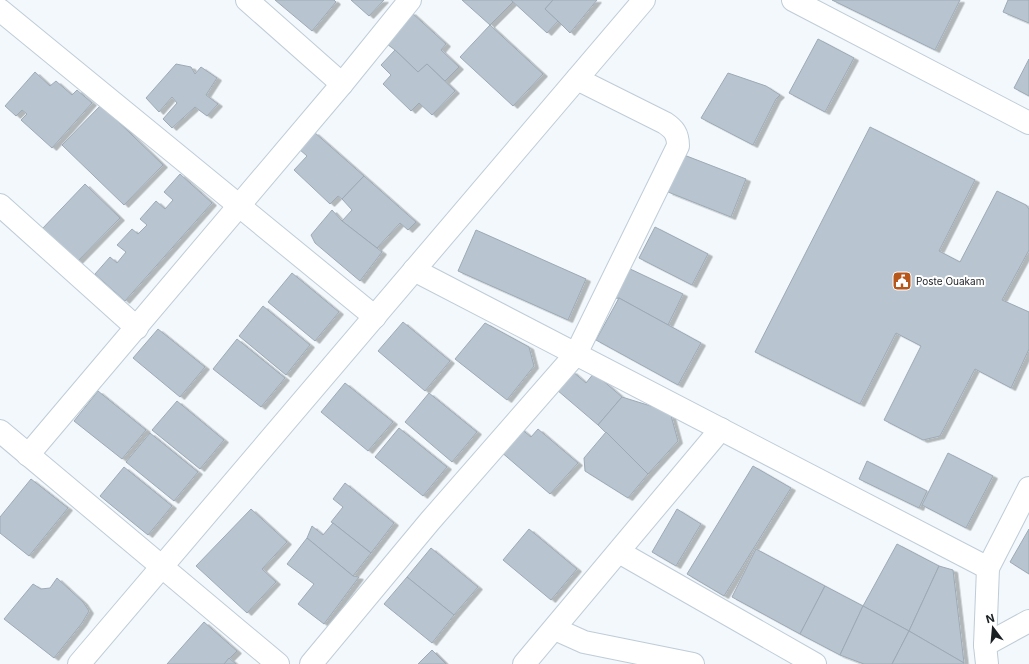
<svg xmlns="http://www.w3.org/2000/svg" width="1029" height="664" viewBox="0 0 1029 664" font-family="Inter,sans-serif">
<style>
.building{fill:#b8c5d0;stroke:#9daab5;filter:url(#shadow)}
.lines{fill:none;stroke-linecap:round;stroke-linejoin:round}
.minor-casing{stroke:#bfccd7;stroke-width:24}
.minor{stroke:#fff;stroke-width:22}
.labels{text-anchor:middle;stroke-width:4;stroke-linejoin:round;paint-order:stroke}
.poi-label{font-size:10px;fill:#1a1f23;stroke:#fff;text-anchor:start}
</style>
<defs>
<filter id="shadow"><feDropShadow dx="4.5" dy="2.5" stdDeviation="0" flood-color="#0004"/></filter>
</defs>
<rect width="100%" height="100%" fill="#f2f8fc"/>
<g class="building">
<path d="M 275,0 L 334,0 L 336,2 L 312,31 Z"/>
<path d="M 351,0 L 384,0 L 369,16 Z"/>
<path d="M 462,0 L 511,0 L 513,2 L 490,25 Z"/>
<path d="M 511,0 L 553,0 L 545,9 L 558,21 L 547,33 Z"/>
<path d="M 553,0 L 597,0 L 570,33 L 558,21 L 545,9 Z"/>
<path d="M 832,0 L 960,0 L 935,50 Z"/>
<path d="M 1008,0 L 1029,0 L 1029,23 L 1003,12 Z"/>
<path d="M 411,12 L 446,44 L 441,50 L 459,67 L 445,81 L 427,64 L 418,72 L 395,50 L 383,41 Z"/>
<path d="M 490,25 L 543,74 L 513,106 L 460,57 Z"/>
<path d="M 818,39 L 854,58 L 825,112 L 789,93 Z"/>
<path d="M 395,50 L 418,72 L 427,64 L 455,91 L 432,115 L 419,103 L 411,111 L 383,84 L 391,75 L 381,65 Z"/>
<path d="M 1029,59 L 1029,96 L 1014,88 Z"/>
<path d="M 176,64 L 191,67 L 195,74 L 201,67 L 217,78 L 206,95 L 218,104 L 207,116 L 195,107 L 172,128 L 163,119 L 177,103 L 172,97 L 159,112 L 146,98 Z"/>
<path d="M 35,72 L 50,86 L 56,81 L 72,95 L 77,90 L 92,103 L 52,148 L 21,120 L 27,114 L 22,110 L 16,116 L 5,106 Z"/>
<path d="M 728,73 L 766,86 L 780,95 L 776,99 L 753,145 L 701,118 Z"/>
<path d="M 101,105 L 163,165 L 124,205 L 62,145 Z"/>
<path d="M 870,127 L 975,180 L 939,251 L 960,262 L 997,191 L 1026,205 L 1029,209 L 1029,250 L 1002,300 L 1029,312 L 1029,349 L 1011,388 L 975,369 L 940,436 L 923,440 L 884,420 L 921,346 L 896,333 L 860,404 L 755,352 Z"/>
<path d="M 314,132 L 364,176 L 342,199 L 338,196 L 330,204 L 294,170 L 307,156 L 299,149 Z"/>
<path d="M 684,155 L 746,179 L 731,217 L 668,192 Z"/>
<path d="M 180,174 L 212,203 L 125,301 L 95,274 L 110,257 L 117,263 L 126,252 L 117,245 L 132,229 L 138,234 L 147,225 L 140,219 L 156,201 L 165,209 L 173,200 L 164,192 Z"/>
<path d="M 364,176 L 416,222 L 408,230 L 400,223 L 377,248 L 342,221 L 352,210 L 342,199 Z"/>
<path d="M 85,184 L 120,218 L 76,263 L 41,230 Z"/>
<path d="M 332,210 L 342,221 L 382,252 L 360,281 L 315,243 L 311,235 Z"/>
<path d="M 655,227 L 708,254 L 692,285 L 639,258 Z"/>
<path d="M 476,230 L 586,279 L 568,320 L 458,271 Z"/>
<path d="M 628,268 L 683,294 L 668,325 L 619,298 L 613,299 Z"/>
<path d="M 292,273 L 339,312 L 315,341 L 268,302 Z"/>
<path d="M 619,298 L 701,343 L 678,385 L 596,340 Z"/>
<path d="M 263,306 L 310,345 L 286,375 L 239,336 Z"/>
<path d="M 403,322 L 450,361 L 425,391 L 378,351 Z"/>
<path d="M 485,323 L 529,347 L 534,366 L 507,400 L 455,359 Z"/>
<path d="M 158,329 L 205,367 L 180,397 L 133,358 Z"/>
<path d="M 237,339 L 285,378 L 261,407 L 213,369 Z"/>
<path d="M 572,371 L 586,383 L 594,373 L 622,397 L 598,425 L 557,390 Z"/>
<path d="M 345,383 L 393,422 L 368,451 L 321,412 Z"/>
<path d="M 98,391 L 146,430 L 122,459 L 74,421 Z"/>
<path d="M 429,393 L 477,432 L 452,462 L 405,422 Z"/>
<path d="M 622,397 L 670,412 L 678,441 L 648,474 L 598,425 Z"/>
<path d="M 177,401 L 224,440 L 200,469 L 152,430 Z"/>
<path d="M 399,428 L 447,467 L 423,496 L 375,457 Z"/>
<path d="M 520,428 L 531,437 L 538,429 L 578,463 L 550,494 L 500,451 Z"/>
<path d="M 606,432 L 648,474 L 628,498 L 585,471 L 584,458 Z"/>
<path d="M 150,433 L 198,472 L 174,501 L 126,462 Z"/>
<path d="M 948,453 L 993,476 L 966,528 L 922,505 Z"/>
<path d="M 867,461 L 927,491 L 919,508 L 859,479 Z"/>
<path d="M 753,466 L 791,488 L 724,596 L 687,574 Z"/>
<path d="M 124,467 L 172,506 L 148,535 L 100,496 Z"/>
<path d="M 31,479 L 68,508 L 29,556 L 0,533 L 0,517 Z"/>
<path d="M 345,483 L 394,523 L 371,553 L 333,523 L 331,522 L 343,507 L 333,499 Z"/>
<path d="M 251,509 L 287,542 L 262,569 L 276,582 L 247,613 L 196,566 Z"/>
<path d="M 677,509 L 701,524 L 676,566 L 652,552 Z"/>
<path d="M 333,523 L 371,553 L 353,576 L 307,538 L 312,526 L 323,535 Z"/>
<path d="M 529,529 L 577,569 L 551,600 L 503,560 Z"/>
<path d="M 1029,529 L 1029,574 L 1010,562 Z"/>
<path d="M 307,538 L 353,576 L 359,577 L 324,624 L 298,604 L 314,584 L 287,564 Z"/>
<path d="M 897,544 L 939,566 L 909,631 L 863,606 Z"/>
<path d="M 431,548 L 478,587 L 454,615 L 407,577 Z"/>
<path d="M 756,549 L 825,586 L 800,634 L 732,597 Z"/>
<path d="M 939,566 L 953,570 L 964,663 L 909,631 Z"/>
<path d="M 407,577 L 454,615 L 432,643 L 384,604 Z"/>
<path d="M 57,578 L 83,602 L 89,611 L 82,623 L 54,658 L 4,619 L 33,584 L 41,589 L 50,588 Z"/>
<path d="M 825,586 L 863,606 L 840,655 L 800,634 Z"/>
<path d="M 863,606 L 909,631 L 892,664 L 864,664 L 840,655 Z"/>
<path d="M 204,622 L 237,651 L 224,664 L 167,664 Z"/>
<path d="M 909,631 L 964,663 L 964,664 L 892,664 Z"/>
<path d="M 432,650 L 446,664 L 418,664 Z"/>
<path d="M 229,658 L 236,664 L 224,664 Z"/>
</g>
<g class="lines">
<defs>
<g id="minor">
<path d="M 247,0 L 342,84"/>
<path d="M 793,0 L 1029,123"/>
<path d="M 0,10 L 375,317"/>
<path d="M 0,205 L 137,328"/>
<path d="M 414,270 L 988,568"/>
<path d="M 0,431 L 278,664"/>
<path d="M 28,455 L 342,84 L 410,0"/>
<path d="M 619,552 L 815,664"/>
<path d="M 555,629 L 584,642 L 693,664"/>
<path d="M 985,645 L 1029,621"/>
<path d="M 79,664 L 644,0"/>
<path d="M 311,664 L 430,521 L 576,354 L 678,146 C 678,134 674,129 665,123 L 577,79"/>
<path d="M 524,664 L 721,429"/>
<path d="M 987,664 L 985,645 L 988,568 L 1029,488"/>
</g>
</defs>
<use href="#minor" class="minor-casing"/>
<use href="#minor" class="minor"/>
</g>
<defs>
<symbol id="civic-square" viewBox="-11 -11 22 22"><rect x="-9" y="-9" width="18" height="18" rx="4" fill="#b8571a" stroke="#fff"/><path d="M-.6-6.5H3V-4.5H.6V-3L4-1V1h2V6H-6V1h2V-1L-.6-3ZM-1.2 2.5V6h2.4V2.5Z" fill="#fff"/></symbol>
</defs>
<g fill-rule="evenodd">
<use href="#civic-square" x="891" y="270" width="22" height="22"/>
</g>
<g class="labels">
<g class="poi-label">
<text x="916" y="285">Poste Ouakam</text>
</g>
</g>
<g transform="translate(993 628) rotate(344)" stroke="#ffffff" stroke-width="3" paint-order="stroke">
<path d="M0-3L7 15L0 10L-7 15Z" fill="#1a1f23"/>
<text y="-6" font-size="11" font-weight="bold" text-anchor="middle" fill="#1a1f23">N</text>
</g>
</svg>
